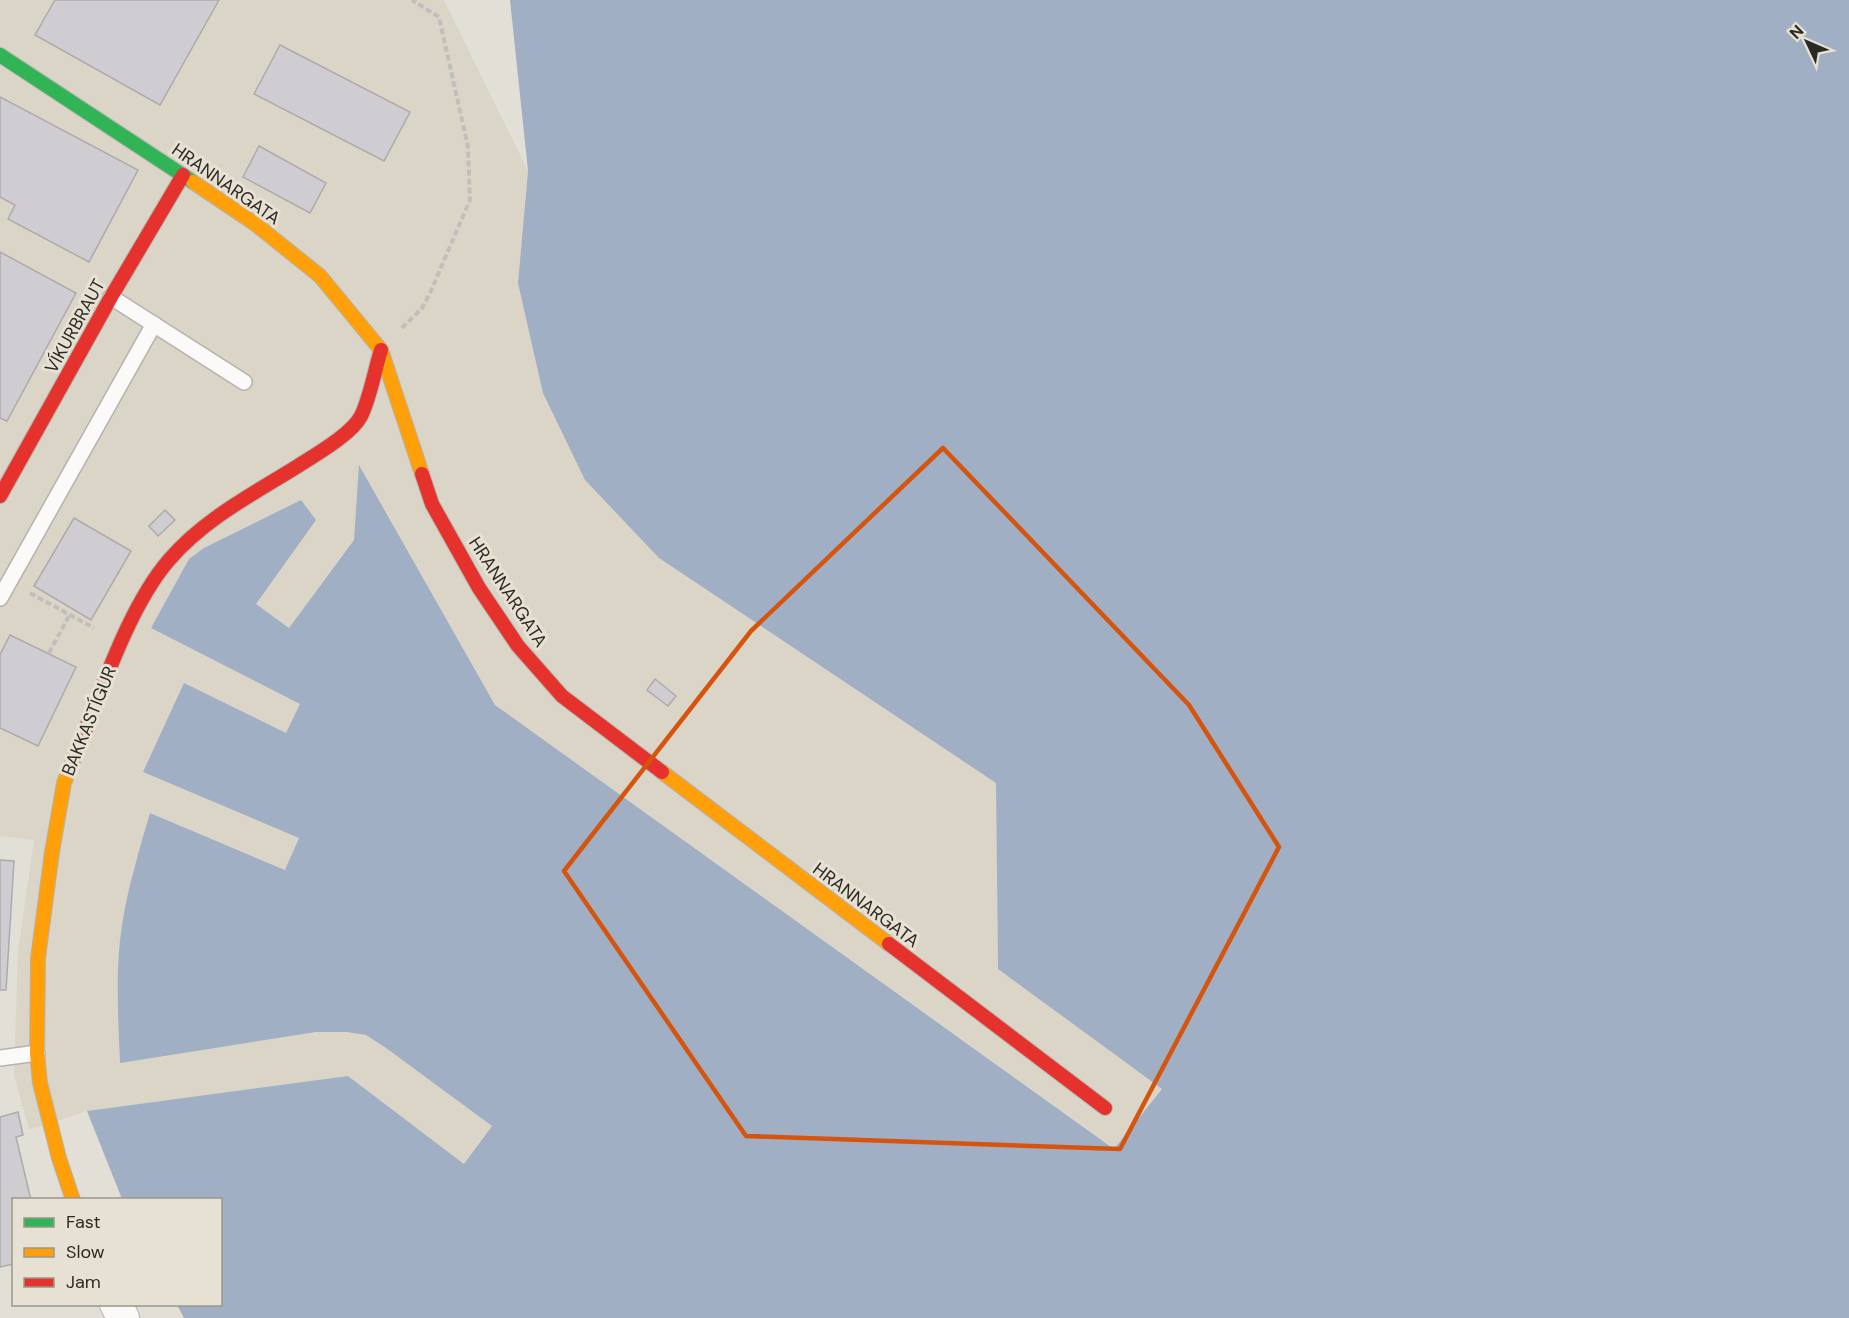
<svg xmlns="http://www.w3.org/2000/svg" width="1849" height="1318" viewBox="0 0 1849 1318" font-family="'DM Sans',sans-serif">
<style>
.built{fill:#dad5c6}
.water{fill:#a1afc4}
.building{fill:#cfcdd1;stroke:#adabaa;stroke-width:1.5}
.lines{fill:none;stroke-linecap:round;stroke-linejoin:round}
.lane-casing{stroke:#b5b3ad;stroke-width:18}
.street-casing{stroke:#b5b3ad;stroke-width:34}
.fast-casing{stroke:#b5b3ad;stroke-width:16}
.slow-casing{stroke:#b5b3ad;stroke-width:16}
.jam-casing{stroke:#b5b3ad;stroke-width:16}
.path{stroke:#c0bfbd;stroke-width:4;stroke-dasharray:6 3;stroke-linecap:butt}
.lane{stroke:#fbfaf9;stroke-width:15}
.street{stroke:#fbfaf9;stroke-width:32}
.fast{stroke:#30b455;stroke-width:14}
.slow{stroke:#ff9f0a;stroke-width:14}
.jam{stroke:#e5322d;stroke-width:14}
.marked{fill:none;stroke:#d5540e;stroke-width:4.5;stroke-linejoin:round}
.labels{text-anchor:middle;stroke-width:6;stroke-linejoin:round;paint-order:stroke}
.street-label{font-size:18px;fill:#2b2924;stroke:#e6e1d3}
</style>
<rect width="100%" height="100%" fill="#e2dfd7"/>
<path class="built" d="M 0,0 L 444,0 L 528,171 L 518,283 L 659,558 L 996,783 L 998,969 L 1162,1089 L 1115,1149 L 495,705 L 360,466 L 354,540 L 289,628 L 256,604 L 316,520 L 152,628 L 301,704 L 286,733 L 143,772 L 299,838 L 286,870 L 150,813 L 132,874 L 122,926 L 117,997 L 120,1062 L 316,1032 L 347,1032 L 366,1035 L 386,1048 L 492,1126 L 464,1164 L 348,1076 L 87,1111 L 29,1130 L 14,1075 L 18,951 L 34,840 L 0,836 Z"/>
<path class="water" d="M 510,0 L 1849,0 L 1849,1318 L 184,1318 L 177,1305 L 220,1304 L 220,1200 L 122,1199 L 87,1111 L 348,1076 L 464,1164 L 492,1126 L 386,1048 L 366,1035 L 347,1032 L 316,1032 L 120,1063 C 118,1017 115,970 122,925 C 128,887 139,850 150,813 L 285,870 L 299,838 L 143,772 L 184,683 L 286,733 L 300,704 L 151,628 L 189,559 L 204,548 L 301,500 L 316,520 L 256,604 L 289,628 L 354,540 L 359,465 L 495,705 L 1114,1149 L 1162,1089 L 998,969 L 996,783 L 659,558 L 585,480 L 543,393 L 518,283 L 528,171 Z"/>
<g class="building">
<path d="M 55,0 L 219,0 L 160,105 L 35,35 Z"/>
<path d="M 280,45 L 410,112 L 384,161 L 254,94 Z"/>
<path d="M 0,97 L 138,170 L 89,262 L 8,219 L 15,205 L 0,197 Z"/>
<path d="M 259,146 L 326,183 L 310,213 L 243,177 Z"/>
<path d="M 0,252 L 76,293 L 7,421 L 0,418 Z"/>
<path d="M 165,510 L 175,520 L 158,536 L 149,526 Z"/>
<path d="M 74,518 L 131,551 L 91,620 L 34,586 Z"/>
<path d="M 10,635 L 76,667 L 38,746 L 0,728 L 0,655 Z"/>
<path d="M 655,679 L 676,696 L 668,706 L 647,690 Z"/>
<path d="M 0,860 L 14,861 L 6,990 L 0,990 Z"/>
<path d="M 18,1112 L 23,1135 L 16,1137 L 31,1200 L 14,1200 L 14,1264 L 0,1267 L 0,1117 Z"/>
</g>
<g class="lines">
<defs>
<g id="lane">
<path d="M 111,297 L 244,382"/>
<path d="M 0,598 L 154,324"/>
<path d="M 0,1058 L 37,1053"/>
</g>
<path id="street" d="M 116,1304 L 123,1318"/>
<path id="fast" d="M 0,55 L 193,182"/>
<g id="slow">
<path d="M 193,182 L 254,223 L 320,276 L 381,350 L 422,474"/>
<path d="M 662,772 L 889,944"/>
<path d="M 73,1200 L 59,1158 L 40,1083 L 37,1053 L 38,958 L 52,852 L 64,783 L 78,748"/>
</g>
<g id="jam">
<path d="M 422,474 L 432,504 L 479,588 L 518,646 L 562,696 L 662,772"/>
<path d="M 0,496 L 111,297 L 183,175"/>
<path d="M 78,748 C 102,690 129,606 169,560 C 204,519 253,494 298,466 C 315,455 352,434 361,416 C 370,398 375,369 381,350"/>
<path d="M 889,944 L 1105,1108"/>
</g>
</defs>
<use href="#lane" class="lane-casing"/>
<use href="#street" class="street-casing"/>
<use href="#fast" class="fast-casing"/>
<use href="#slow" class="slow-casing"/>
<use href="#jam" class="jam-casing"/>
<g class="path">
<path d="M 402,328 L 422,308 L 430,293 L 470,200 L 468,147 L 439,17 L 412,0"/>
<path d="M 30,593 L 94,628"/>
<path d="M 49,653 L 69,616"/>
</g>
<use href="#lane" class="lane"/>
<use href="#street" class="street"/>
<use href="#fast" class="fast"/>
<use href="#slow" class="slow"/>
<use href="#jam" class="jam"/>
</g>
<path class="marked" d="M 943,448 L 1189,705 L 1279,847 L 1120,1149 L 746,1136 L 564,871 L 751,631 Z"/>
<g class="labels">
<g class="street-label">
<text transform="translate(226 184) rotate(35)" y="6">HRANNARGATA</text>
<text transform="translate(75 326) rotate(-61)" y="6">VÍKURBRAUT</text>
<text transform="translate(508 592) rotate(57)" y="6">HRANNARGATA</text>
<text transform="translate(89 721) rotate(-68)" y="6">BAKKASTÍGUR</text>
<text transform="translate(866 905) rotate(37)" y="6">HRANNARGATA</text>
</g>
</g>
<rect x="12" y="1198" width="210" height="108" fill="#e6e1d3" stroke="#9b978d" stroke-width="1.5"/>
<rect x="24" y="1218" width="30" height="9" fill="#30b455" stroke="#9b978d" stroke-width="1.5"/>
<text x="66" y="1228" font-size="18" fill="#2b2924">Fast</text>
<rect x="24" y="1248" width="30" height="9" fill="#ff9f0a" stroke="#9b978d" stroke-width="1.5"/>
<text x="66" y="1258" font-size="18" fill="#2b2924">Slow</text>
<rect x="24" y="1278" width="30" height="9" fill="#e5322d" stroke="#9b978d" stroke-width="1.5"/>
<text x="66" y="1288" font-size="18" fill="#2b2924">Jam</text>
<g transform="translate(1807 42) rotate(314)" stroke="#e6e1d3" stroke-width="4.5" paint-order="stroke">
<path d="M0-4.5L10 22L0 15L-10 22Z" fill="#2b2924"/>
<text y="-9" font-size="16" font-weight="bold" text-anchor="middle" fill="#2b2924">N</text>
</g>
</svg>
